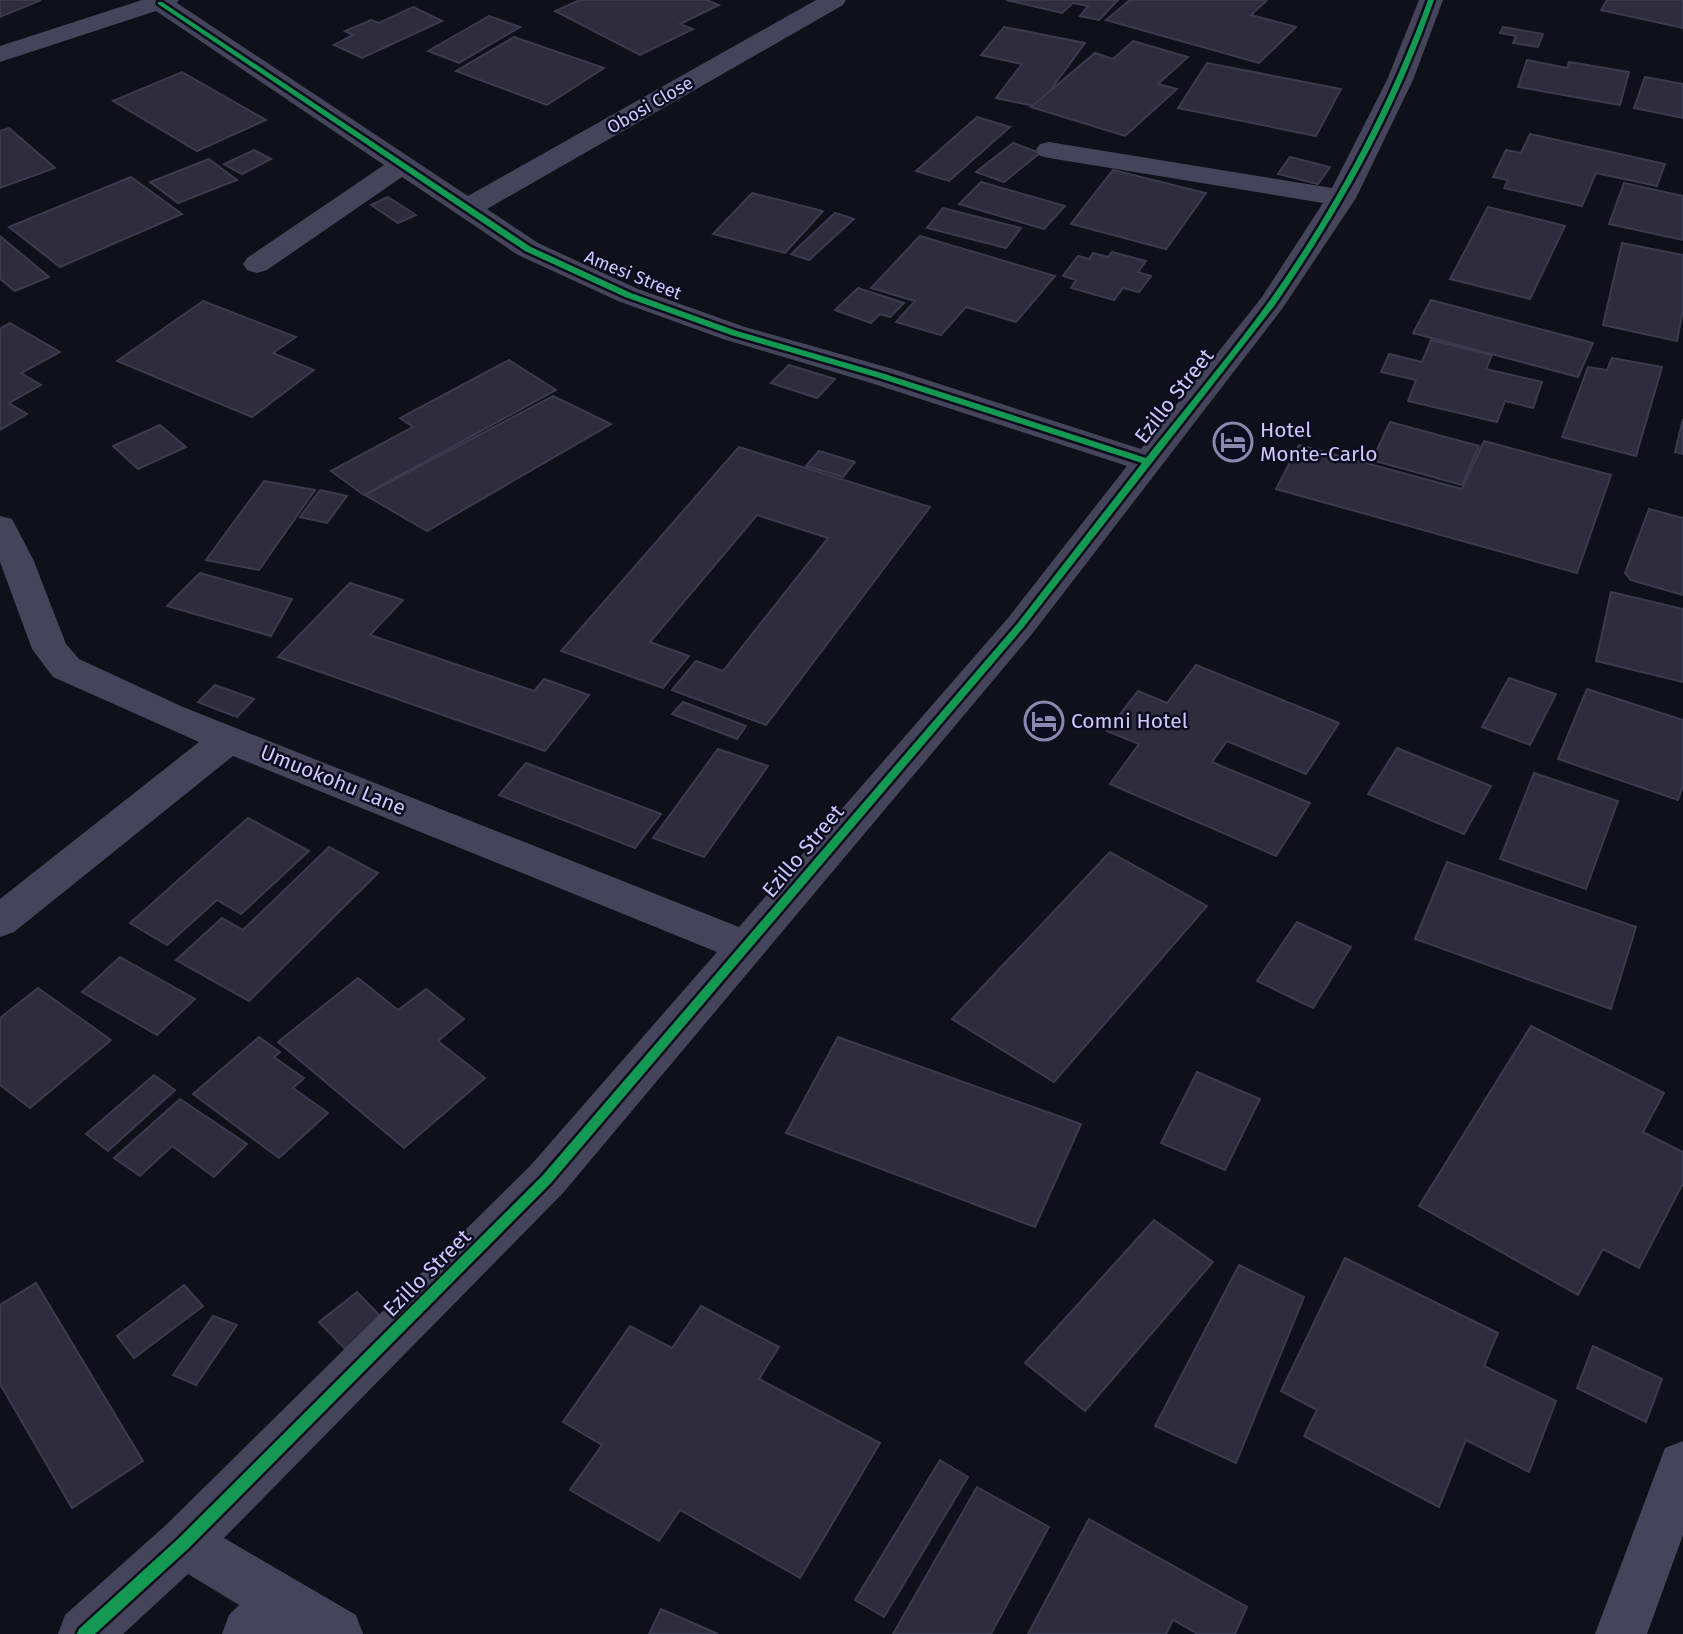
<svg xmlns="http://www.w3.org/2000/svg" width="1683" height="1634" viewBox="0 0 1683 1634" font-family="'Fira Sans',sans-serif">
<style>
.building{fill:#2e2c3d;stroke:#3c3a4f;stroke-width:2}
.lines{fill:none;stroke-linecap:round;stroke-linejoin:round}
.minor{fill:#44455b;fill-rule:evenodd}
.cycleway-casing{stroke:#0d0c1e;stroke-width:5}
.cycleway{fill:#139951;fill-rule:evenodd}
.labels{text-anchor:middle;stroke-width:5;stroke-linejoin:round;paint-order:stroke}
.far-street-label{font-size:18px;fill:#cbc9ff;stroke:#0d0c1e}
.street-label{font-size:21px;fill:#cbc9ff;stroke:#0d0c1e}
.poi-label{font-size:21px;fill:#cbc9ff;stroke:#0d0c1e;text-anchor:start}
</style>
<rect width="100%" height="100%" fill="#10101a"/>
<g class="building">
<path d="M 0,0 L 41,0 L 0,17 Z"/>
<path d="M 580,0 L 707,0 L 719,5 L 680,24 L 693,29 L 640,55 L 555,11 Z"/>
<path d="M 1006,0 L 1118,0 L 1099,20 L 1080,16 L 1088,6 L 1073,3 L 1062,13 Z"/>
<path d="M 1130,0 L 1262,0 L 1266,1 L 1251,15 L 1296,27 L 1259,63 L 1106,20 Z"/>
<path d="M 1607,0 L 1683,0 L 1683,28 L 1601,10 Z"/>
<path d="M 413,7 L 442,21 L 362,58 L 334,45 L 353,35 L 345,31 L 371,20 L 379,23 Z"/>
<path d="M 489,16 L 520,27 L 459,63 L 428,51 Z"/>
<path d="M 1004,27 L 1085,43 L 1038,107 L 996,98 L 1022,64 L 981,55 Z"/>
<path d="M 1503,27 L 1543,34 L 1538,47 L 1513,43 L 1516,36 L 1500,33 Z"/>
<path d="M 514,37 L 604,68 L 547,105 L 456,71 Z"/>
<path d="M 1133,41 L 1188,57 L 1158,84 L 1177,89 L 1125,136 L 1031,107 L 1095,53 L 1113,59 Z"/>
<path d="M 1527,60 L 1567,68 L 1569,62 L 1629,72 L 1620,105 L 1518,87 Z"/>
<path d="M 1207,63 L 1341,89 L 1316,136 L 1178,108 Z"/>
<path d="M 182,72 L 266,120 L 197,151 L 113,101 Z"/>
<path d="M 1645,77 L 1683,84 L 1683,118 L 1634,108 Z"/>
<path d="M 977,117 L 1010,127 L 949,181 L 916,171 Z"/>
<path d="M 9,128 L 55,168 L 0,188 L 0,131 Z"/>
<path d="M 1530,134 L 1665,164 L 1657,186 L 1596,173 L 1582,206 L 1504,188 L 1508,180 L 1493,177 L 1506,150 L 1521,153 Z"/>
<path d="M 1013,143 L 1040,153 L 1004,182 L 976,172 Z"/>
<path d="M 254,150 L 271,159 L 242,174 L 224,164 Z"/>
<path d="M 1290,157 L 1330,167 L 1318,184 L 1278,174 Z"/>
<path d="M 209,159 L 237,180 L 178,203 L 150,182 Z"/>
<path d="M 1113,170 L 1206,193 L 1166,249 L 1071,224 Z"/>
<path d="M 131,177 L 182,214 L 60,267 L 9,227 Z"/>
<path d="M 981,182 L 1065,206 L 1044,229 L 959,204 Z"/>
<path d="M 1624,183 L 1683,196 L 1683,240 L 1609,224 Z"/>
<path d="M 752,193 L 823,211 L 785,253 L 713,234 Z"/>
<path d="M 388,197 L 416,215 L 398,223 L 371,205 Z"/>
<path d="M 1488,207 L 1565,226 L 1530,299 L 1450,279 Z"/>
<path d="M 943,208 L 1021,228 L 1006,248 L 927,228 Z"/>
<path d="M 835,213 L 854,219 L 809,260 L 791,254 Z"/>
<path d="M 0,236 L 49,277 L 15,291 L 0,279 Z"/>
<path d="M 920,236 L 1055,276 L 1016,322 L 966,307 L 941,335 L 896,322 L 915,301 L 871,288 Z"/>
<path d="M 1622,243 L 1683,255 L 1683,310 L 1677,341 L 1603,325 Z"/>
<path d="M 1112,252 L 1146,261 L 1138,272 L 1151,276 L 1139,292 L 1123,288 L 1114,300 L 1071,288 L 1076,280 L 1063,276 L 1078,256 L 1089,259 L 1093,253 L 1108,257 Z"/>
<path d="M 858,288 L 904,303 L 890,317 L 880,314 L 871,323 L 835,310 Z"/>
<path d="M 1431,300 L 1593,343 L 1578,377 L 1413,333 Z"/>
<path d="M 203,301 L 296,337 L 273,353 L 314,370 L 252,417 L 117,361 Z"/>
<path d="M 10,323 L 60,352 L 21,373 L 41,385 L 9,403 L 27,414 L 0,430 L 0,329 Z"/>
<path d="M 1431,340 L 1492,355 L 1486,369 L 1542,382 L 1533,408 L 1505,401 L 1497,422 L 1408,401 L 1416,380 L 1381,372 L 1389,354 L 1422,362 Z"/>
<path d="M 1612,358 L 1662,367 L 1636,456 L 1562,437 L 1588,367 L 1607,370 Z"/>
<path d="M 509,360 L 556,390 L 364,495 L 331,471 L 413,427 L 400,418 Z"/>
<path d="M 789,365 L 835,379 L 817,398 L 771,383 Z"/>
<path d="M 553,396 L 611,424 L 427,531 L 365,495 Z"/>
<path d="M 1683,419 L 1683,454 L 1675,452 Z"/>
<path d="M 1390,422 L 1479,446 L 1462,485 L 1372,460 Z"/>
<path d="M 160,425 L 186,447 L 138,469 L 113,446 Z"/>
<path d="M 1484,441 L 1611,475 L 1577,573 L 1276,489 L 1299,445 L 1462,489 Z"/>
<path d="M 739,447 L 930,507 L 766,725 L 672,690 L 696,661 L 723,671 L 828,538 L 757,515 L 650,642 L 689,656 L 663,688 L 561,651 Z"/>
<path d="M 819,451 L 855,462 L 843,477 L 806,466 Z"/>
<path d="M 264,481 L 315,490 L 259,570 L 206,560 Z"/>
<path d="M 320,490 L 347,496 L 327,523 L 300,517 Z"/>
<path d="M 1649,509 L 1683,518 L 1683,595 L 1631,580 L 1625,573 Z"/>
<path d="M 200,573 L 292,599 L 271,636 L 167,606 Z"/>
<path d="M 350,583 L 403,600 L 370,635 L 534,691 L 544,679 L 589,695 L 545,751 L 278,657 Z"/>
<path d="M 1611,592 L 1683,609 L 1683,682 L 1596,661 Z"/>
<path d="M 1196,665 L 1339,723 L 1306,774 L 1227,741 L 1212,762 L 1310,803 L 1276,856 L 1110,784 L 1139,744 L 1107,731 L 1138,691 L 1167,703 Z"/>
<path d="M 1509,678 L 1556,694 L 1530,745 L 1482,727 Z"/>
<path d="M 215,685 L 254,699 L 237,717 L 198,702 Z"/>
<path d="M 1587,689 L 1683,720 L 1683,786 L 1678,800 L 1558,759 Z"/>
<path d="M 683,702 L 746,726 L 737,739 L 672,714 Z"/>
<path d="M 1397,748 L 1491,786 L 1464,834 L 1368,794 Z"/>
<path d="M 718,749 L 768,766 L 704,857 L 653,838 Z"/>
<path d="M 526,763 L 661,814 L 635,848 L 499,795 Z"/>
<path d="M 1534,773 L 1618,801 L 1586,889 L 1500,859 Z"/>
<path d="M 248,818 L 309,851 L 241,914 L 217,900 L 167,945 L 130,923 Z"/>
<path d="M 329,847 L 378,873 L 249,1001 L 176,960 L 222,918 L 243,930 Z"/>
<path d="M 1110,852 L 1207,906 L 1054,1082 L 952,1019 Z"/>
<path d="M 1447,862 L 1636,927 L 1611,1009 L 1415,939 Z"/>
<path d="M 1297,922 L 1351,947 L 1313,1008 L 1257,981 Z"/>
<path d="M 120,957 L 195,999 L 157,1035 L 82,992 Z"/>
<path d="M 358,978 L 398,1010 L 426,989 L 464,1019 L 438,1041 L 485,1078 L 404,1148 L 278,1042 Z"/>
<path d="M 38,988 L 111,1040 L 30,1108 L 0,1085 L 0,1018 Z"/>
<path d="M 1531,1026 L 1664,1093 L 1643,1132 L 1683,1152 L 1683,1183 L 1639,1268 L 1603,1249 L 1578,1295 L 1419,1206 Z"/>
<path d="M 259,1037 L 280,1052 L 274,1057 L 304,1078 L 293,1088 L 328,1113 L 279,1158 L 193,1094 Z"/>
<path d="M 838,1037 L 1081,1124 L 1035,1227 L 786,1133 Z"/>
<path d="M 1197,1072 L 1260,1099 L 1225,1170 L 1161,1143 Z"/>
<path d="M 154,1075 L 175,1090 L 108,1151 L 86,1134 Z"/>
<path d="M 180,1099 L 247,1144 L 214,1177 L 172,1146 L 140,1176 L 114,1158 Z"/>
<path d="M 1154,1220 L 1213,1262 L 1085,1411 L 1025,1363 Z"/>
<path d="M 1345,1258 L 1498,1333 L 1484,1366 L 1556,1401 L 1529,1472 L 1466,1440 L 1439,1507 L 1304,1436 L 1317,1410 L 1281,1391 Z"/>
<path d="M 1239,1265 L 1304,1297 L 1236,1463 L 1155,1426 Z"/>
<path d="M 36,1283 L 143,1461 L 72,1508 L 0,1384 L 0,1305 Z"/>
<path d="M 184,1285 L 203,1306 L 134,1358 L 117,1336 Z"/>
<path d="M 357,1292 L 382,1318 L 345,1349 L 319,1322 Z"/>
<path d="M 701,1306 L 779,1347 L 759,1379 L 880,1443 L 800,1578 L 680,1510 L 659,1541 L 570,1490 L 602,1445 L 563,1422 L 630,1326 L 672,1348 Z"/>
<path d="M 213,1316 L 237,1325 L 196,1385 L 173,1375 Z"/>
<path d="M 1593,1346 L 1662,1379 L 1646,1422 L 1577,1388 Z"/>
<path d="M 940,1460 L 968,1477 L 884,1617 L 855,1600 Z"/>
<path d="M 977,1487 L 1049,1527 L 991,1634 L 893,1634 Z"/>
<path d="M 1089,1519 L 1247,1607 L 1235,1634 L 1198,1634 L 1173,1620 L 1166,1634 L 1028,1634 Z"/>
<path d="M 661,1609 L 718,1634 L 649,1634 Z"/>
</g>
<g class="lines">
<g class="minor">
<path d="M 142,0 L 179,0 L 177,3 L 468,196 L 816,0 L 846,0 L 843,5 L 487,209 L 538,243 L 638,289 L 745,327 L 893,369 L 1141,449 L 1262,297 L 1323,203 L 1049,158 L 1040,156 L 1036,150 L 1040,144 L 1049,142 L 1332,188 L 1387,80 L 1419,0 L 1443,0 L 1413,80 L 1356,198 L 1282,309 L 1032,634 L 563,1193 L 224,1538 L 356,1615 L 363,1634 L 222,1634 L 229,1615 L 239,1605 L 188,1574 L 123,1634 L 58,1634 L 65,1615 L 166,1525 L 531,1165 L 717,952 L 233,756 L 14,932 L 0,937 L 0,899 L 199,742 L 53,677 L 32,649 L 0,562 L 0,516 L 12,519 L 33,559 L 66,644 L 79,659 L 183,707 L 739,927 L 1008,618 L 1127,466 L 871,383 L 723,339 L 618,301 L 518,255 L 402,177 L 267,270 L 257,273 L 247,270 L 243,264 L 247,258 L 384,165 L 156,11 L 0,62 L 0,46 Z"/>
<path d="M 1683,1441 L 1683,1535 L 1647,1634 L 1595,1634 L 1665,1448 Z"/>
</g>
<defs>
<path id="cycleway" d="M 1428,0 L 1434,0 C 1395,112 1342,207 1275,305 L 1023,628 L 551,1183 L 189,1548 L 95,1634 L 77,1634 L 79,1629 L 179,1538 L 543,1175 L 1017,624 L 1142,463 L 879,378 L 731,335 L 625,297 L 525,251 L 158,4 L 158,2 L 162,2 L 531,247 L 631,293 L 737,331 L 885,374 L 1146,458 C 1187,406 1231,354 1270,300 C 1336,207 1389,107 1428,0 Z"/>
</defs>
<use href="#cycleway" class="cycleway-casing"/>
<use href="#cycleway" class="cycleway"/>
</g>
<defs>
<symbol id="hotel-ring" viewBox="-11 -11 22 22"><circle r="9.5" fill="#0d0c1e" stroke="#8a88af" stroke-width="1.5"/><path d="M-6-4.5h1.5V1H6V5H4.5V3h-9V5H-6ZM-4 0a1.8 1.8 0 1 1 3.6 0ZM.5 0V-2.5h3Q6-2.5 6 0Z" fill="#8a88af"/></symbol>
</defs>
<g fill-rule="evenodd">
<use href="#hotel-ring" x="1211" y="420" width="44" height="44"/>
<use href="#hotel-ring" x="1022" y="699" width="44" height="44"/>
</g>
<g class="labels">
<g class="far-street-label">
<text transform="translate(650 105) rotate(-30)" y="6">Obosi Close</text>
<text transform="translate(633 275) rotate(22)" y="6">Amesi Street</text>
</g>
<g class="street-label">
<text transform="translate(1174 396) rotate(-52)" y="7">Ezillo Street</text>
<text transform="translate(333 780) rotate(22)" y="7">Umuokohu Lane</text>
<text transform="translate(803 851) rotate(-50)" y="7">Ezillo Street</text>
<text transform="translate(427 1273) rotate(-45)" y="7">Ezillo Street</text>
</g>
<g class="poi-label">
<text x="1260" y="437">Hotel<tspan x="1260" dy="24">Monte-Carlo</tspan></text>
<text x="1071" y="728">Comni Hotel</text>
</g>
</g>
</svg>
